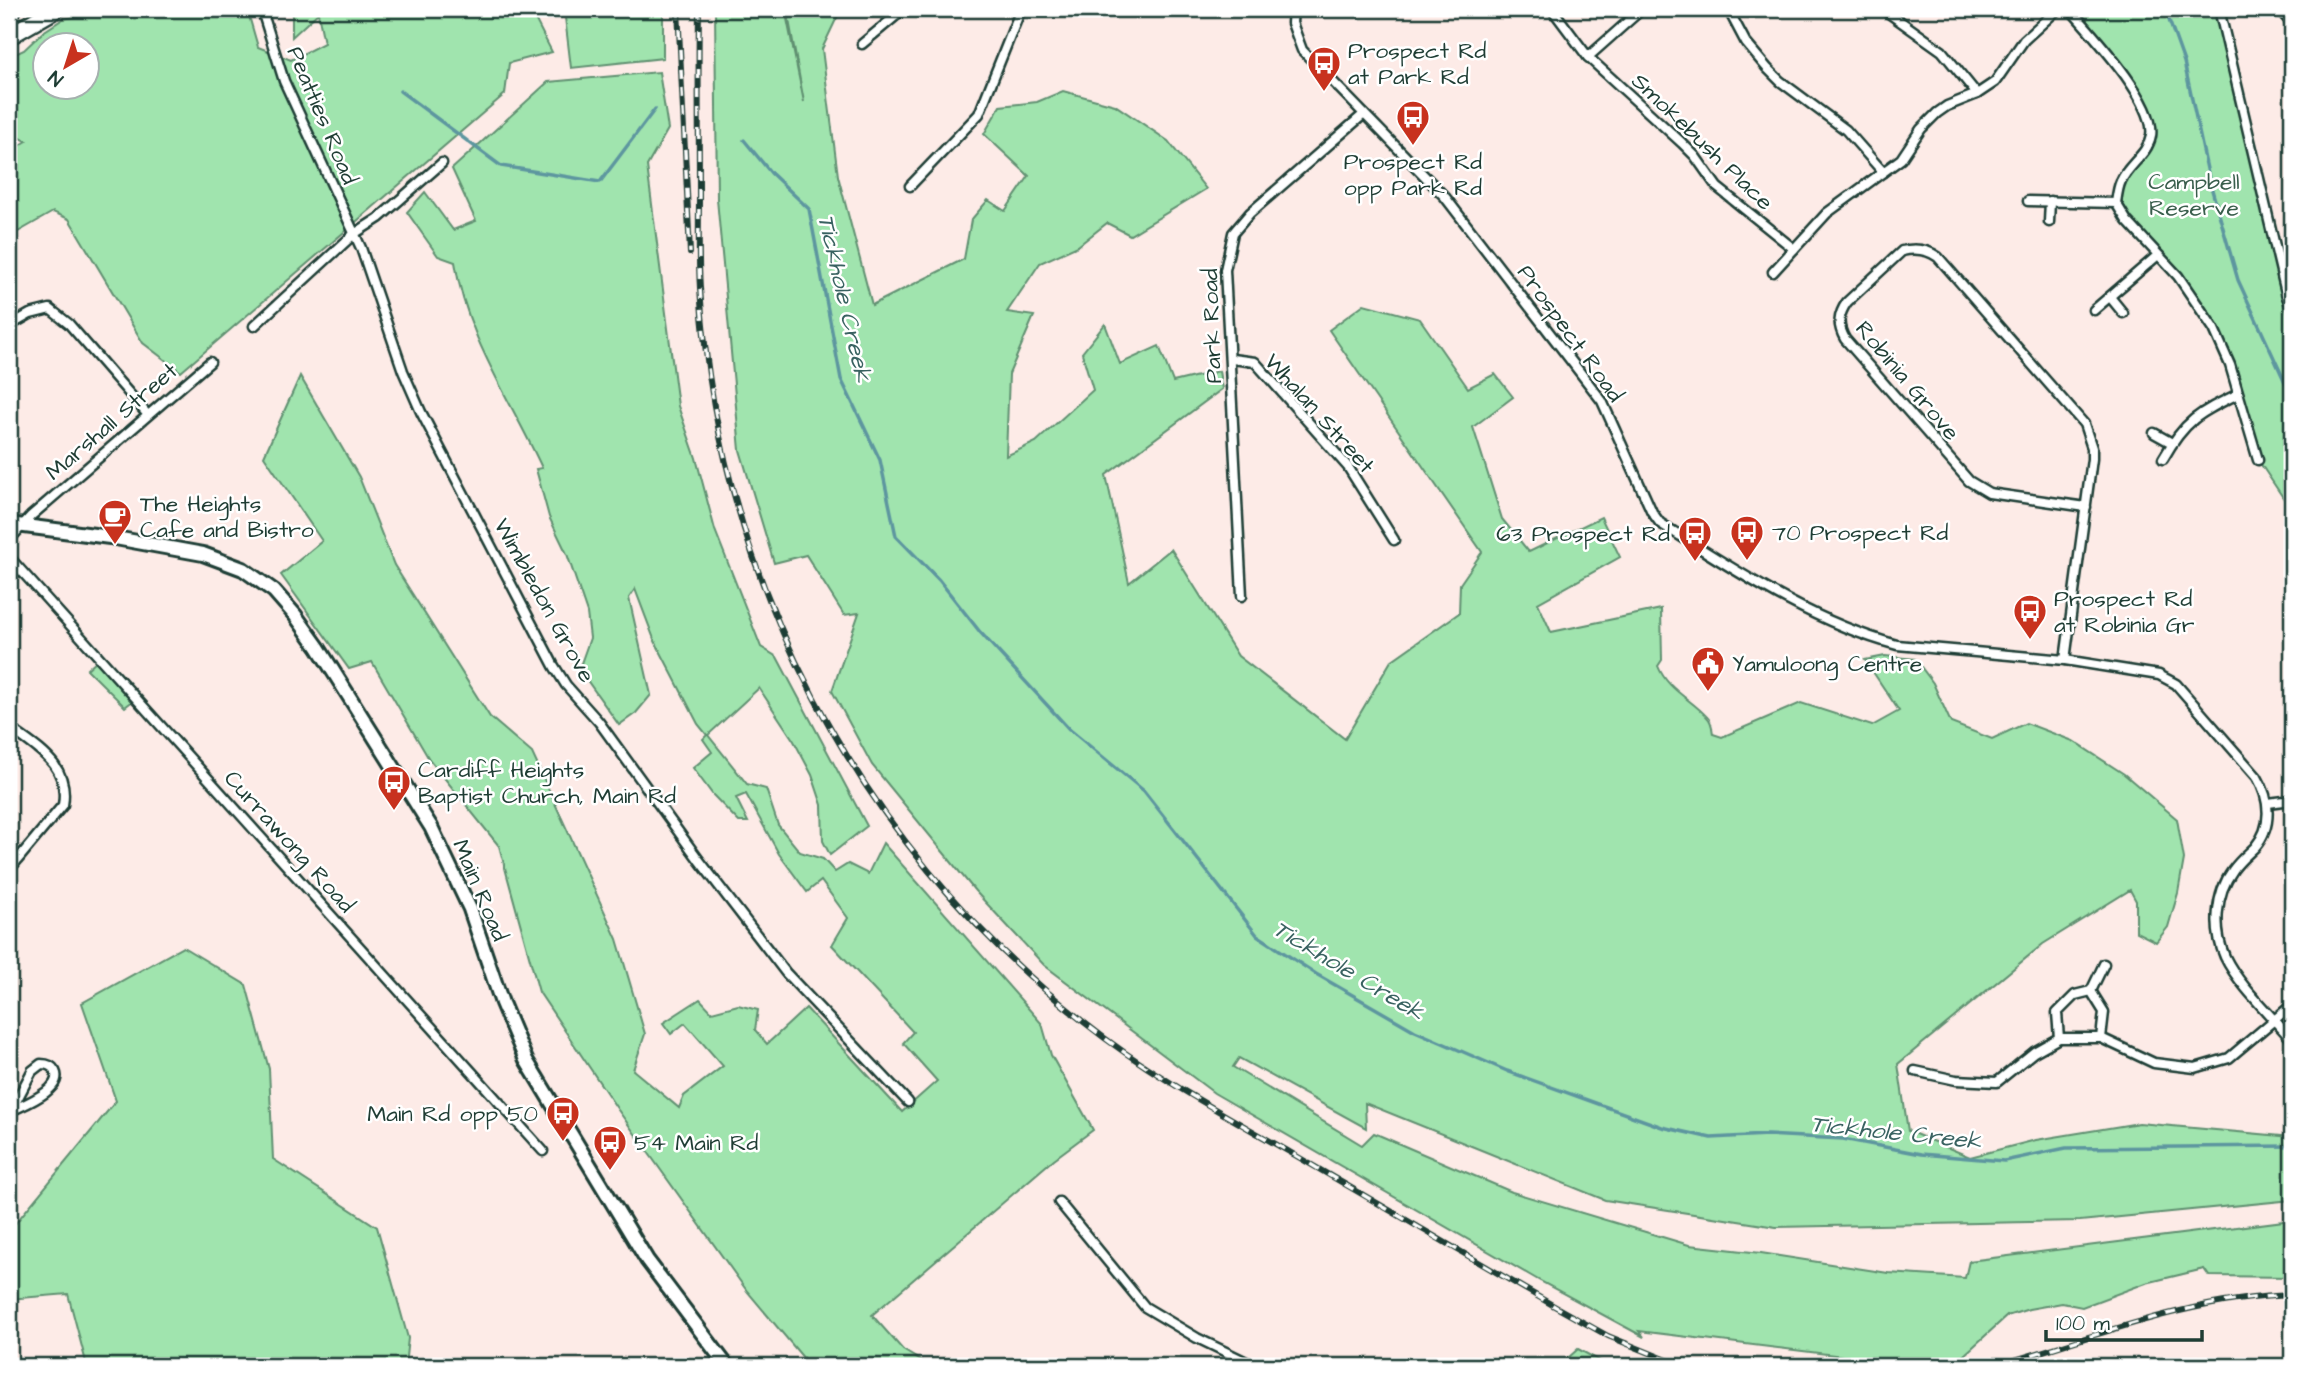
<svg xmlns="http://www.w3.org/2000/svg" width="2301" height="1375" viewBox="0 0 2301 1375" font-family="'Architects Daughter',sans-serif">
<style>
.green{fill:#a0e4ae;stroke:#609071;stroke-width:2;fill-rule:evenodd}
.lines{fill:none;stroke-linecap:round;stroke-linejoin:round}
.stream{stroke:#5d969f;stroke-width:3.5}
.street-casing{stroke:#1f3d34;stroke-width:13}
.secondary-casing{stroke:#1f3d34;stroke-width:18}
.highway-casing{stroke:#1f3d34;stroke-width:21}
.street{stroke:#fff;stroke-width:8}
.secondary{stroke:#fff;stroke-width:12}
.highway{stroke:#fff;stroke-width:16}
.rail-casing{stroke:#1f3d34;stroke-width:6}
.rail{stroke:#fff;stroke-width:3.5;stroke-dasharray:10;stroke-linecap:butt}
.labels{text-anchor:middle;stroke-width:5;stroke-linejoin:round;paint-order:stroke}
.poi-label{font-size:23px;fill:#1f3d34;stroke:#fff;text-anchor:start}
.street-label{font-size:23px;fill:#1f3d34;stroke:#fff}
.park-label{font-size:23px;fill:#395e4c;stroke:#fff}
.water-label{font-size:24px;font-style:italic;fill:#396261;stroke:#fff}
</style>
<rect width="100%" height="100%" fill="#fdebe7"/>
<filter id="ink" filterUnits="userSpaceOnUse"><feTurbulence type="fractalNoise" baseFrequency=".0143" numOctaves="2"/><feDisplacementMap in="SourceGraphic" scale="14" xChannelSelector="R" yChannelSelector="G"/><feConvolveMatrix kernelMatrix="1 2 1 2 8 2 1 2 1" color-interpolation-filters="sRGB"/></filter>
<g filter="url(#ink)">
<g class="green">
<path d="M 101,9 L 247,9 L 258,47 L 291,60 L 324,43 L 318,13 L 292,37 L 292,9 L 530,9 L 552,52 L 509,63 L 505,94 L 181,372 L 143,343 L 69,219 L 53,212 L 9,237 L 9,152 L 27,141 L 9,133 L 9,57 L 24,50 L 43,32 L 63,19 L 96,13 ZM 46,46 L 88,46 L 88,88 L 46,88 Z"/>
<path d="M 564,9 L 663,9 L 663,58 L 571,68 Z"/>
<path d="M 715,9 L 785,9 L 804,102 L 787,9 L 841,9 L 822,49 L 838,176 L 872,305 L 964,259 L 971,220 L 988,200 L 1005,211 L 1029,176 L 984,134 L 1000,106 L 1037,102 L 1063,91 L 1115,105 L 1168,141 L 1206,189 L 1130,235 L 1107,223 L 1078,246 L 1040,263 L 1007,312 L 1034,316 L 1009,374 L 1006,456 L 1036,442 L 1093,390 L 1082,353 L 1105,324 L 1120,364 L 1159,346 L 1173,382 L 1219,371 L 1222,389 L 1106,475 L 1129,583 L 1171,549 L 1238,656 L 1345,739 L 1391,661 L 1459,613 L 1460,584 L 1482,552 L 1329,330 L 1364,304 L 1420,319 L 1468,388 L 1495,374 L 1513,397 L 1473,427 L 1502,519 L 1529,552 L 1601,517 L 1620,557 L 1538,603 L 1551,632 L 1661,609 L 1662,660 L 1658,666 C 1668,691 1692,699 1708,718 C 1712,722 1712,728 1713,734 L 1722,737 L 1801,703 L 1872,726 L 1899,711 L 1865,660 L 1885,656 L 1915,659 L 1933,683 L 1951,723 L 1992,739 L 2026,723 L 2073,741 L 2124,774 L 2177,819 L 2184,859 L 2178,893 L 2168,927 L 2156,942 L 2136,932 L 2136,901 L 2130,890 L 2043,944 L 1898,1064 L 1908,1131 L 1970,1157 L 2036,1140 L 2139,1123 L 2292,1137 L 2292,1200 L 2080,1221 L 1776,1227 L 1605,1200 L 1365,1103 L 1366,1128 L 1239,1058 L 1233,1067 L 1362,1145 L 1374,1133 L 1512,1192 L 1689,1245 L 1761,1253 L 1888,1273 L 1965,1278 L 1969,1261 L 2292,1220 L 2292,1277 L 2209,1276 L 2204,1269 L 2146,1283 L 2082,1307 L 2062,1303 L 2029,1309 L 2007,1316 L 1952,1366 L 1924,1366 L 1639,1331 L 1644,1337 L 1540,1281 L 1214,1093 L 1044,965 L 975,891 L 872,765 L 832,691 L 859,613 L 844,615 L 806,555 L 774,563 L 740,450 L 717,199 Z"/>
<path d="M 2069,9 L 2219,9 L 2292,309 L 2292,511 L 2258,460 L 2214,329 L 2178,276 L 2116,203 L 2121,181 L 2146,148 L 2151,124 L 2131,83 Z"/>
<path d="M 659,72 L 668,129 L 647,166 L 678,406 L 696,458 L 715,530 L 761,647 L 777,657 L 867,826 L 830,855 L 823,841 L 822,805 L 812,775 L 794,741 L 759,688 L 708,735 L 747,784 L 766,789 L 778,825 L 800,852 L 823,859 L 835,872 L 848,864 L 868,874 L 883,843 L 1042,1024 L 1051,1055 L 1093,1130 L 1054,1159 L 872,1315 L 903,1350 L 929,1366 L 810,1366 L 747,1291 L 618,1110 L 539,992 L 499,846 L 429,759 L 372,662 L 349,669 L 281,575 L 322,541 L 264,456 L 300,376 L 359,477 L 394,565 L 490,717 L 532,753 L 617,939 L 645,1034 L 633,1070 L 679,1108 L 684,1096 L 723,1066 L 685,1023 L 671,1034 L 663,1023 L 700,999 L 712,1012 L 738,1005 L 758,1010 L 755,1030 L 767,1044 L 806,1008 L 902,1112 L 937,1081 L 903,1043 L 913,1032 L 832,945 L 848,918 L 821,881 L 807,892 L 779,854 L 746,794 L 736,798 L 748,822 L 739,822 L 713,795 L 693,768 L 712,752 L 703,739 L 707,735 L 698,724 L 654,639 L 635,589 L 629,598 L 651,695 L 636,713 L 619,725 L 579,669 L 590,638 L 587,613 L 567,554 L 549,517 L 536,469 L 542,468 C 511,400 466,337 455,262 L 438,256 L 407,212 L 425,192 L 453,230 L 476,221 L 452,169 L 548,82 Z"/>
<path d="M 97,660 L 134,700 L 125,707 L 87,669 Z"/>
<path d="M 183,947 L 246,985 L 269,1069 L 273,1159 L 377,1227 L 408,1338 L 405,1366 L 87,1366 L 68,1294 L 9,1299 L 9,1231 L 116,1101 L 82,1003 Z"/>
<path d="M 1578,1349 L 1609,1366 L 1610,1366 L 1559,1366 Z"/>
</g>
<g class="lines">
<g class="stream">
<path d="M 2165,9 L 2184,62 L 2210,183 L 2238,280 L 2292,397"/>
<path d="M 400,91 L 501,166 L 600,182 L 655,109"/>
<path d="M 744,140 L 771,173 L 809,209 L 841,379 L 880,460 L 896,536 L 939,580 L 980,632 L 1069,729 L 1144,791 L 1257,935 L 1316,974 L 1415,1031 L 1507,1071 L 1662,1127 L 1711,1138 L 1767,1135 L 1843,1139 L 1921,1154 L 2004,1161 L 2066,1148 L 2292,1146"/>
</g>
<defs>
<g id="street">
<path d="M 265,9 L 264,17 L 284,81 L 361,248 L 403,371 L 421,412 L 554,666 L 566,685 L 599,722 L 699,860 L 786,973 L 908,1102"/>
<path d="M 1293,9 L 1292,23 L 1302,50 L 1445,197 L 1602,401 L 1652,512 L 1660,523 C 1735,570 1811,622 1897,645 L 2065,660 L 2159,675 L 2176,684 L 2257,777 C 2270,799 2273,826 2255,847 C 2248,854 2239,861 2233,870 C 2215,894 2213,930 2225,957 C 2239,986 2271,1015 2292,1040"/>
<path d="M 1552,9 L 1588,57 L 1682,143 L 1695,156 L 1717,187 L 1794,249"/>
<path d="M 1728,9 L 1746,43 L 1767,68 L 1780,81 L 1846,130 L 1883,172"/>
<path d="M 1883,9 L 1942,51 L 1977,94"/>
<path d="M 2070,9 C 2091,33 2157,103 2151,136 C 2148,154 2128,165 2121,181 C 2118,187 2117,196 2116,203 L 2127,221 L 2178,276 L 2214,329 L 2230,365 L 2258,460"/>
<path d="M 2219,9 L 2287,297 L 2292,309"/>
<path d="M 2279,9 L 2292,24"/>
<path d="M 862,44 L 904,9"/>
<path d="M 1588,57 L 1642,9"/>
<path d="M 910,186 L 979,114 L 1021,9"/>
<path d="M 2028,201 L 2116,203"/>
<path d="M 2049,222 L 2050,201"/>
<path d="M 1773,272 L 1827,213 L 1901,159 L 1921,129 L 1937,113 L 1947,106 L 1977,94 L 1995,82 L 2024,40 L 2058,9"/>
<path d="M 2110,297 L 2123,313"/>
<path d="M 2094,310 L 2158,255"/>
<path d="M 9,326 L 30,314 L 50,309 L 69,324 L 147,414"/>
<path d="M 254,326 L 354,234 L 379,218 L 442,163"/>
<path d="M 1232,359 L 1255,362 L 1348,467 L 1394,540"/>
<path d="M 2154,433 L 2172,443"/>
<path d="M 2163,459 C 2185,420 2199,413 2238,394"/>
<path d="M 9,540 L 31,516 L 210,362"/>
<path d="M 9,557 L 543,1151"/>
<path d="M 1242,596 L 1225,270 L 1233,233 L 1250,213 L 1364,114"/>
<path d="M 2065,660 L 2092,459 L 2092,448 L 2084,424 L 1938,257 C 1927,249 1915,248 1902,251 L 1847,302 C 1838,315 1837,325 1845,339 L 1969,481 L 1989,493 L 2086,507"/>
<path d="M 9,727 C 37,749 70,764 63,805 L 9,870"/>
<path d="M 2268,803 L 2292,800"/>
<path d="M 2091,991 L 2104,964"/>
<path d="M 2059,1038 L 2057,1013 L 2075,995 L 2091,991 L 2104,1012 L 2101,1038"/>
<path d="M 1915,1071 L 1956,1080 L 1997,1082 L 2034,1052 L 2059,1038 L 2101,1038 L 2154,1063 L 2195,1068 L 2229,1058 L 2292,1005"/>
<path d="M 9,1115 L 32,1071 L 41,1064 C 47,1064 52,1065 55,1071 C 64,1089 25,1104 13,1110"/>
<path d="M 1059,1202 L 1145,1307 L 1197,1338 L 1255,1366"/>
</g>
<path id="secondary" d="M 9,524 L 110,537 L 203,554 L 243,569 L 274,591 L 295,615 L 318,647 L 431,827 L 470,909 L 502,1003 L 526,1060 L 647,1260 L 727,1366"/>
<g id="highway">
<path d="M 9,11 L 13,9"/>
<path d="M 9,36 L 56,9"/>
</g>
</defs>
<use href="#street" class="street-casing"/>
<use href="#secondary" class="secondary-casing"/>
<use href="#highway" class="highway-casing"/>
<use href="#street" class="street"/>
<use href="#secondary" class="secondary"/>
<use href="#highway" class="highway"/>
<defs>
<g id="rail">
<path d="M 678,9 L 690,253"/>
<path d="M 699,9 C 698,71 699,133 699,195 C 699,226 698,257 700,288 C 718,578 857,844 1085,1023 C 1149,1074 1222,1113 1293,1154 C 1380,1205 1468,1256 1556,1307 L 1608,1336 L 1682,1366"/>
<path d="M 1994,1366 C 2096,1337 2184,1299 2292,1295"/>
</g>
</defs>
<use href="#rail" class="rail-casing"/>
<use href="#rail" class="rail"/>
</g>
</g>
<defs>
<symbol id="bus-pin" viewBox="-11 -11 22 30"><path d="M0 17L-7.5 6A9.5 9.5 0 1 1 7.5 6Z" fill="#c8321e" stroke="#fff"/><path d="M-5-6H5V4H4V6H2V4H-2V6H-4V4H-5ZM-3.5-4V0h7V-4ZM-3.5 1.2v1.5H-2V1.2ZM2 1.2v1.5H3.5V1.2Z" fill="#fff"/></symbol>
<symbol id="cafe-pin" viewBox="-11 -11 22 30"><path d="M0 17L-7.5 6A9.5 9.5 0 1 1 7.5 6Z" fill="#c8321e" stroke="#fff"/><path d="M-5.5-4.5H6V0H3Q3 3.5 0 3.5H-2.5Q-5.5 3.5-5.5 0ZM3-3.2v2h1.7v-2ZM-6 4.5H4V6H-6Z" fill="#fff"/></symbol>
<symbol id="civic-pin" viewBox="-11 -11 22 30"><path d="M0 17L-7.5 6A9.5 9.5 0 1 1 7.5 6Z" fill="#c8321e" stroke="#fff"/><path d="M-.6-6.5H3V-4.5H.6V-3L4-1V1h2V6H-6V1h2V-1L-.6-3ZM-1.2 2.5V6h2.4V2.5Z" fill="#fff"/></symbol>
</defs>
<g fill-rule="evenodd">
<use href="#bus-pin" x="1305" y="44" width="38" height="52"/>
<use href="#bus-pin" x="1394" y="98" width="38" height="52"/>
<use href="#cafe-pin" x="96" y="497" width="38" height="52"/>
<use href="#bus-pin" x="1728" y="513" width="38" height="52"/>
<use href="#bus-pin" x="1676" y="514" width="38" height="52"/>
<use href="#bus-pin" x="2011" y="592" width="38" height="52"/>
<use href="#civic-pin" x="1689" y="644" width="38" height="52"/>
<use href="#bus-pin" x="375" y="763" width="38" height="52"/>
<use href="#bus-pin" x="544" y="1094" width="38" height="52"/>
<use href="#bus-pin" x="591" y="1123" width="38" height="52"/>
</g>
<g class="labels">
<g class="poi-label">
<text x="1348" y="58">Prospect Rd<tspan x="1348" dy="26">at Park Rd</tspan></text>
<text x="1413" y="169" text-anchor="middle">Prospect Rd<tspan x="1413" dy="26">opp Park Rd</tspan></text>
<text x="140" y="511">The Heights<tspan x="140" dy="26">Cafe and Bistro</tspan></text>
<text x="1772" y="540">70 Prospect Rd</text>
<text x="1670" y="541" text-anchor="end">63 Prospect Rd</text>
<text x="2054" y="606">Prospect Rd<tspan x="2054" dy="26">at Robinia Gr</tspan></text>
<text x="1732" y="671">Yamuloong Centre</text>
<text x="418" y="777">Cardiff Heights<tspan x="418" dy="26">Baptist Church, Main Rd</tspan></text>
<text x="538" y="1121" text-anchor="end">Main Rd opp 50</text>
<text x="634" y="1150">54 Main Rd</text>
</g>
<g class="street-label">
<text transform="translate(323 115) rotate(67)" y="8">Peatties Road</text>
<text transform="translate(1703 141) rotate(44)" y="8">Smokebush Place</text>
<text transform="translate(1211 326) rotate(-92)" y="8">Park Road</text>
<text transform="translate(1571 333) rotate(54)" y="8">Prospect Road</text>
<text transform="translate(1908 380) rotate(50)" y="8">Robinia Grove</text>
<text transform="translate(1320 413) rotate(48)" y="8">Whalan Street</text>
<text transform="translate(111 421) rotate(-41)" y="8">Marshall Street</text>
<text transform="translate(545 600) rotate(61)" y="8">Wimbledon Grove</text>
<text transform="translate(290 841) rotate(48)" y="8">Currawong Road</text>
<text transform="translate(481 890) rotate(67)" y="8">Main Road</text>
</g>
<g class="park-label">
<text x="2194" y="189">Campbell<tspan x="2194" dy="26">Reserve</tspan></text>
</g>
<g class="water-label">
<text transform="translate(845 298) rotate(77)" y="8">Tickhole Creek</text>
<text transform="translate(1349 970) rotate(31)" y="8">Tickhole Creek</text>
<text transform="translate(1896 1132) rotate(6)" y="8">Tickhole Creek</text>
</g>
</g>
<rect width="2301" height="1375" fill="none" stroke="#fff" stroke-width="35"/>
<rect x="18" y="18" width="2266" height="1340" fill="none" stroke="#1f3d34" stroke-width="2.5" filter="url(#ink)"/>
<g transform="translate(66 66) rotate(219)"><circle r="33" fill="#ffffff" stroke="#a5b1ae" stroke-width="2"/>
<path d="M0-5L12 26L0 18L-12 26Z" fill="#c8321e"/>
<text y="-10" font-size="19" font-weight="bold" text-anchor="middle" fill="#1f3d34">N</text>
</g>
<path d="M2046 1330v10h156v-10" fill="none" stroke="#1f3d34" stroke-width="3.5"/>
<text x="2056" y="1330" font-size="21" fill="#1f3d34" stroke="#ffffff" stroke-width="5" paint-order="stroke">100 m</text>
</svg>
